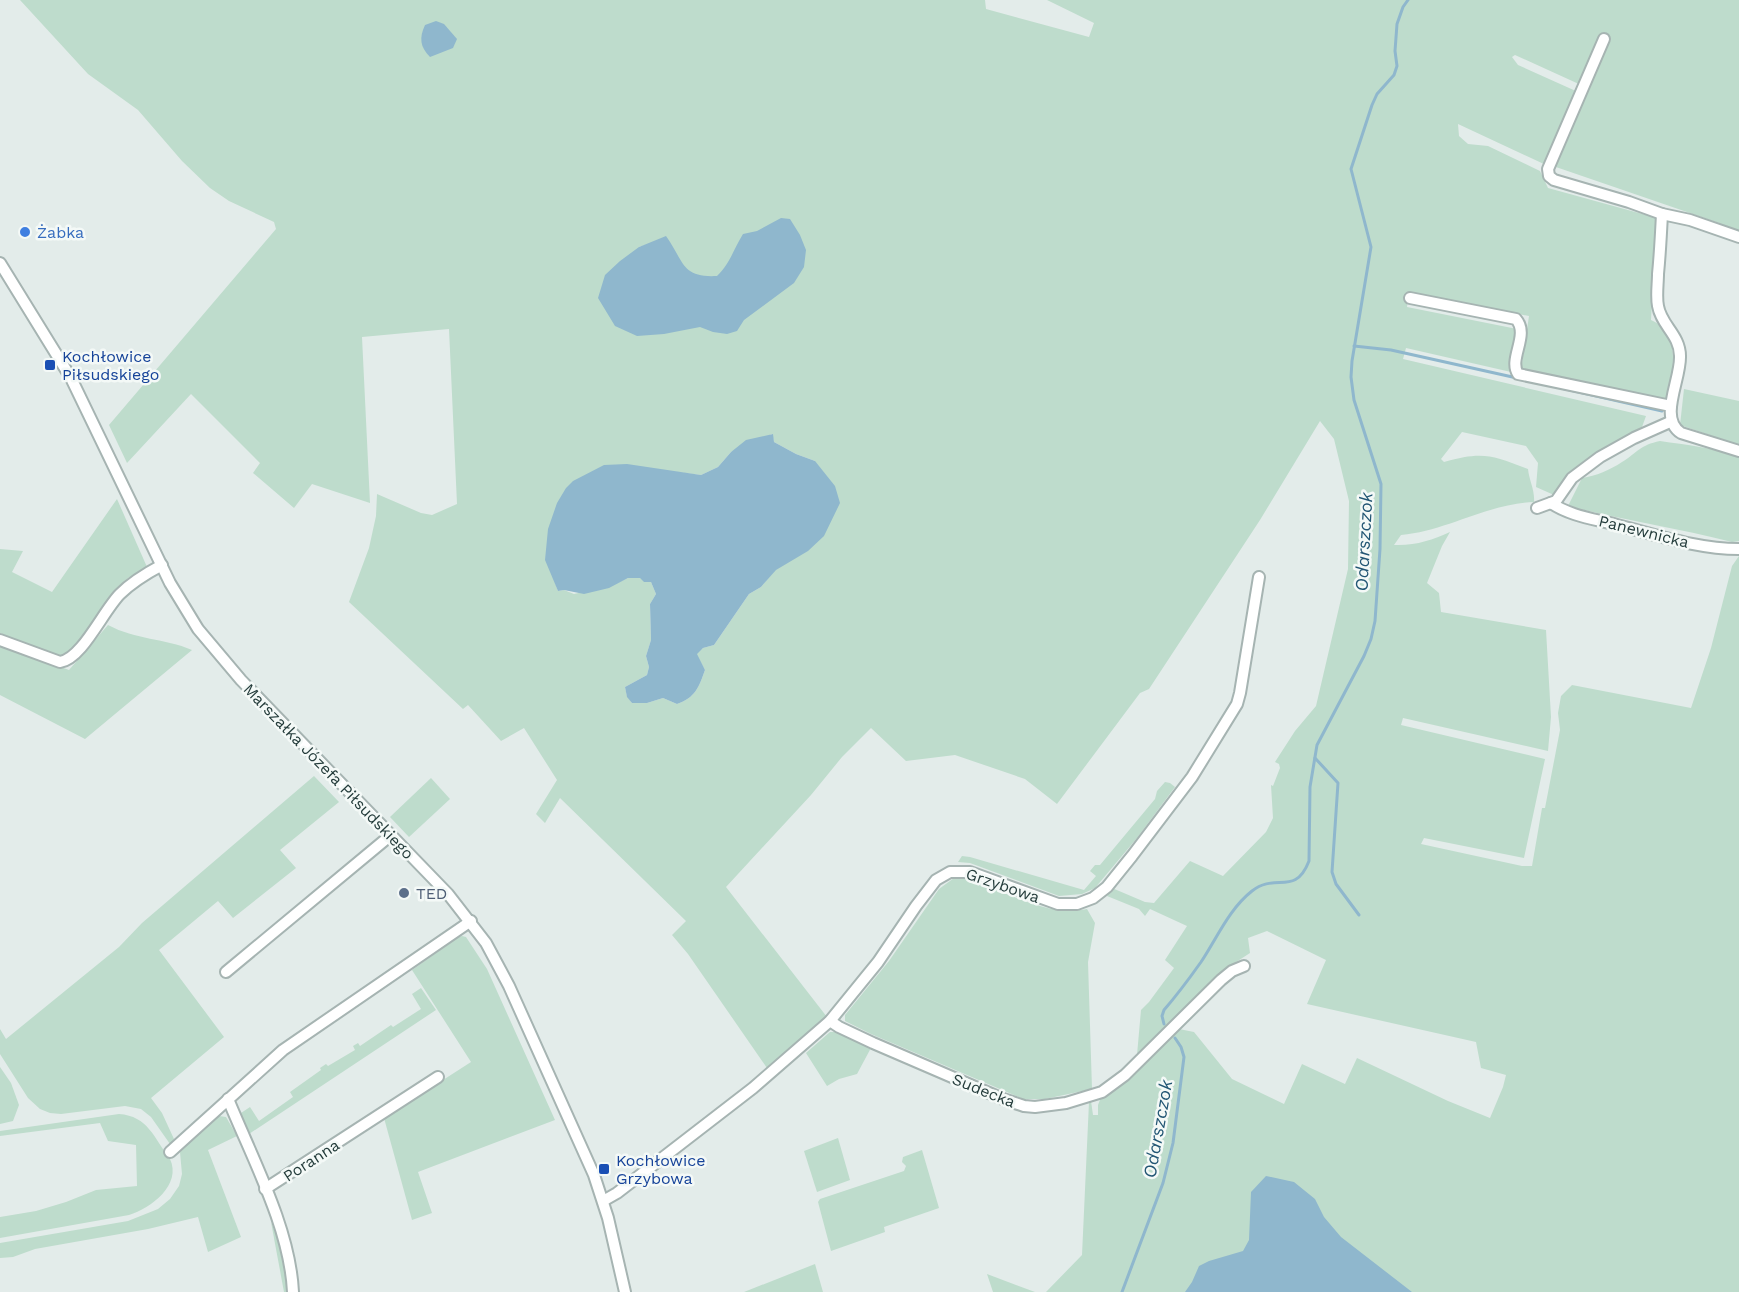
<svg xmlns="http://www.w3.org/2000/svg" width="1739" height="1292" viewBox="0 0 1739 1292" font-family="'Work Sans',sans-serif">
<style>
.green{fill:#bedccc;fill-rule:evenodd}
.water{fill:#8fb7cd}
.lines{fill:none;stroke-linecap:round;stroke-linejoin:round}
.stream{stroke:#8fb7cd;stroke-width:3}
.minor-casing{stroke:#a6b4b2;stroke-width:14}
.minor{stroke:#fff;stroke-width:10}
.shop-dot{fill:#3f7fe0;stroke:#f4f9f7;stroke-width:2}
.transit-dot{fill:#1a4fb4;stroke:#f4f9f7;stroke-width:2}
.service-dot{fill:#5c6f8a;stroke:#f4f9f7;stroke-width:2}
.labels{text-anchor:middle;stroke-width:5;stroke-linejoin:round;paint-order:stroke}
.shop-label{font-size:16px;fill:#366cbe;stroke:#f4f9f7;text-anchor:start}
.transit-label{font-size:16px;fill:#164399;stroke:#f4f9f7;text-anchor:start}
.street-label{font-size:16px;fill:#243c3b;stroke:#f4f9f7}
.service-label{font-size:16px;fill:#4e5e75;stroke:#f4f9f7;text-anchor:start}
.water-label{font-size:18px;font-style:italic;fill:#225674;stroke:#f4f9f7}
</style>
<rect width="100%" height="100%" fill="#e3ecea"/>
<g class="green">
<path d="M 20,0 L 985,0 L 986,9 L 1089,37 L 1094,23 L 1047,0 L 1739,0 L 1739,233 L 1723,228 L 1719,223 L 1553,166 L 1581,85 L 1515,55 L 1512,57 L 1518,65 L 1578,92 L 1546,165 L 1458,124 L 1459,136 L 1468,144 L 1488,146 L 1540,171 L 1548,188 L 1657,218 L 1651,320 C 1683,334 1673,375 1665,401 L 1521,370 L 1529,316 L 1409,292 L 1407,307 L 1517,329 L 1518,332 L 1511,372 L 1406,348 L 1403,359 L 1646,416 L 1642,427 L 1580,467 L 1554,495 L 1536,487 L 1538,463 L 1526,446 L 1462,432 L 1441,459 L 1444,462 C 1482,451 1492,455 1528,469 C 1529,480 1535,490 1534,502 C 1486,504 1447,531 1401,535 L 1394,545 C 1415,546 1432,540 1450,532 L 1442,546 L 1427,583 L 1439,593 L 1441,612 L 1546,630 L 1551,717 L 1548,751 L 1403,718 L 1401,725 L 1545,759 L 1524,858 L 1424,838 L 1421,844 L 1522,866 L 1532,866 L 1542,808 L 1545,808 L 1560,730 L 1558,713 L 1561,696 L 1572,685 L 1691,708 L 1711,648 L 1732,566 L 1739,556 L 1739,1292 L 1046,1292 L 1082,1255 L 1089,1102 L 1091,1101 L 1093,1115 L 1098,1115 L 1098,1105 L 1101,1097 L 1179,1029 L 1194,1032 L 1232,1079 L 1284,1104 L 1302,1064 L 1345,1084 L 1357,1058 L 1448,1101 L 1490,1118 L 1503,1087 L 1506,1075 L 1481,1068 L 1476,1042 L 1307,1004 L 1326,960 L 1267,931 L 1248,938 L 1250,953 L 1230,966 L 1137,1055 L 1141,1010 L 1149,1002 L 1174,968 L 1165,960 L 1187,926 L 1150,909 L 1145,916 L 1139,909 L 1107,896 L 1112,888 L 1145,902 L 1154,903 L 1190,861 L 1223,876 L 1266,832 L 1273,818 L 1271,785 L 1273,786 L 1280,768 L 1279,764 L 1275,762 L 1295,731 L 1316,706 L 1348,569 L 1349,501 L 1334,439 L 1320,421 L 1260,520 L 1149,689 L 1140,693 L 1057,804 L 1025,779 L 955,755 L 906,761 L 871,728 L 842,757 L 811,795 L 726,887 L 827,1017 L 767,1068 L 688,954 L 672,935 L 686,921 L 560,798 L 545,823 L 536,814 L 557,780 L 524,728 L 501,741 L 468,705 L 463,709 L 349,602 L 369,548 L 376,516 L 377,494 L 421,513 L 432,515 L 457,504 L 449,329 L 362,337 L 370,503 L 312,484 L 294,508 L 253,473 L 260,463 L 191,394 L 127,463 L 109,425 L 276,229 L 274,222 L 229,201 L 210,188 L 182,161 L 138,110 L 88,74 ZM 661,240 L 702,296 L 639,247 ZM 772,434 L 774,442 L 796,454 L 815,461 L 789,561 L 775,570 L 761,587 L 749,594 L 714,645 L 703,648 L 696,654 L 705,670 C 699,687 695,698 677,704 L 663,698 L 647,703 L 632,703 L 627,696 L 625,687 L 647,675 L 649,667 L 646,656 L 651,640 L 650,604 L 656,594 L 651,582 L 640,578 L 628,578 L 613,585 L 574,594 L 564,590 L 558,591 L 553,577 L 668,471 L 701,475 L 718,467 L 731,452 Z"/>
<path d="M 1684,389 L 1739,401 L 1739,445 L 1680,425 Z"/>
<path d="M 1660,441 C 1686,445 1714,447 1739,458 L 1739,541 L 1732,542 C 1677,528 1622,520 1568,506 L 1582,478 C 1596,476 1610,470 1622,462 C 1638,452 1640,445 1660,441 Z"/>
<path d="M 117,499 L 147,567 L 128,578 L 119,586 L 70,655 L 56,656 L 0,633 L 0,549 L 23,551 L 12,572 L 52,592 Z"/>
<path d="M 108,625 C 136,640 164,638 192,650 L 85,739 L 0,695 L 0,644 L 69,670 Z"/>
<path d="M 314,776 L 339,802 L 280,850 L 296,868 L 233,918 L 218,901 L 159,950 L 224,1037 L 151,1098 L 162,1113 L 174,1139 L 170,1144 L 151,1117 L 141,1109 L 125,1106 L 61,1114 L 50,1113 L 40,1109 L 28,1098 L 0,1054 L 0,1029 L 6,1039 L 119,947 L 142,923 Z"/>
<path d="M 431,778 L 450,799 L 409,837 L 390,817 Z"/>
<path d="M 1165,782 L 1170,783 L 1175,787 L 1137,838 L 1095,888 L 1082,894 L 1059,896 L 970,863 L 958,862 L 962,856 L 970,857 L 1084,890 L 1096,876 L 1090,871 L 1095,865 L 1100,865 L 1155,799 L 1157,791 Z"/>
<path d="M 954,878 C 968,878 979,883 991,888 C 1023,900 1053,916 1087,909 L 1095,923 L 1088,962 L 1092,1089 L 1045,1099 L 1023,1099 L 871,1034 L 845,1021 L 845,1015 L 889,961 L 939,889 Z"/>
<path d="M 462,936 L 466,937 L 487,969 L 555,1120 L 418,1172 L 432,1213 L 412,1220 L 384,1118 L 471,1062 L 412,970 L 459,937 Z"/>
<path d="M 421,988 L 436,1010 L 249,1134 L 241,1113 L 250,1107 L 259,1121 L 293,1097 L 290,1092 L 321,1070 L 320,1068 L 326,1064 L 328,1066 L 355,1050 L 353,1046 L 358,1043 L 360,1046 L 391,1025 L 393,1027 L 421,1009 L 412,994 Z"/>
<path d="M 830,1032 L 838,1032 L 872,1046 L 857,1074 L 839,1079 L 827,1086 L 806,1053 Z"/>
<path d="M 0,1067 L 11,1083 L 19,1105 L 13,1121 L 0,1124 Z"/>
<path d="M 119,1114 C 148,1116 154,1138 170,1159 C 182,1185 151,1208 129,1215 L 0,1238 L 0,1217 L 36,1211 L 66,1202 L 96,1190 L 137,1186 L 136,1145 L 108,1141 L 100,1123 L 0,1136 L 0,1131 Z"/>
<path d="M 219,1116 L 226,1117 L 237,1136 L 208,1150 L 241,1237 L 208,1252 L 198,1217 L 148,1229 L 35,1249 L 13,1257 L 0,1258 L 0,1243 L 128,1221 L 158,1209 L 170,1199 L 179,1186 L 182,1174 L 180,1152 L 182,1149 Z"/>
<path d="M 838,1138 L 850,1180 L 817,1192 L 804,1151 Z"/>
<path d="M 922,1150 L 939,1208 L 884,1227 L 885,1232 L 831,1251 L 818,1202 L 820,1199 L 904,1171 L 906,1166 L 902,1162 L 903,1157 Z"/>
<path d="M 271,1222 L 279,1242 L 288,1292 L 284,1292 Z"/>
<path d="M 815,1264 L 823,1292 L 744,1292 Z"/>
<path d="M 987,1274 L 1035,1292 L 993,1292 Z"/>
</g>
<g class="water">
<path d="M 436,21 L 444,24 L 457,39 L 453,48 L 430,57 C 420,47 419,38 425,25 Z"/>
<path d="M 781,218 L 790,219 L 800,235 L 806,250 L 804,267 L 794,283 L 744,320 L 737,331 L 727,334 L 713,332 L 700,327 L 664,334 L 637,336 L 615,326 L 598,298 L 605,275 L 620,261 L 639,247 L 666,236 C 684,261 681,278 717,276 C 731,262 733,250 743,234 L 757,231 Z"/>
<path d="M 773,434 L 774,442 L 796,454 L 815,461 L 835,486 L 840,503 L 824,536 L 808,551 L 776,570 L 761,587 L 749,594 L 714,645 L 703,648 L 697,654 L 705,670 C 699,687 695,698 677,704 L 663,698 L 647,703 L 632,703 L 627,697 L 625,687 L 647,675 L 649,667 L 646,656 L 651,640 L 650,604 L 656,594 L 651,582 L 644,582 L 640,578 L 628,578 L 609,588 L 584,594 L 564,590 L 558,591 L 545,560 L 548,529 L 557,503 L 566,488 L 573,481 L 604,465 L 627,464 L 701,475 L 718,467 L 731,452 L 746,440 Z"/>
<path d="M 1266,1176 L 1294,1182 L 1315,1199 L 1324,1217 L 1341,1237 L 1412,1292 L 1185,1292 L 1192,1282 L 1199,1266 L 1209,1261 L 1243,1251 L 1249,1240 L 1251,1192 Z"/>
</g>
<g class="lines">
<g class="stream">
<path d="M 1354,346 L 1391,350 L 1517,378"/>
<path d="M 1561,388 L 1662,411"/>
<path d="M 1315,758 L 1338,783 L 1332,872 L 1336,884 L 1359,915"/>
<path d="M 1164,1024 L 1162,1016 L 1164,1010 C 1177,995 1189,979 1201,962 C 1217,938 1229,909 1252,891 C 1276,872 1295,897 1309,861 L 1310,787 L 1317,745 L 1364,656 L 1371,639 L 1375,621 L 1380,549 L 1381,484 L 1354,400 L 1351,377 L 1352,361 L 1371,247 L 1351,169 L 1372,105 L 1377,94 L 1394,75 L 1397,66 L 1395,51 L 1397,24 L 1403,7 L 1408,0"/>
<path d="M 1122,1292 L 1163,1183 L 1173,1143 L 1184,1057 L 1181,1047 L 1175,1038"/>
</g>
<defs>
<g id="minor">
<path d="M 1604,39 L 1548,169 L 1549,176 L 1554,180 L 1629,202 L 1662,214"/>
<path d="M 1739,237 L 1690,220 L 1662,214 C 1661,234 1660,254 1658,274 C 1658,284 1656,296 1658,306 C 1661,325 1680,335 1680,356 C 1681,380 1658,418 1681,433 L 1739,451"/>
<path d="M 0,263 L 71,378 L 170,583 L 198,629 L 241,680 L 448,894 L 486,943 L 509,986 L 594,1175 L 608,1218 L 625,1292"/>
<path d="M 1410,298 L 1516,319 C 1530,335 1508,359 1518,374 L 1671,406"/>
<path d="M 1551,503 C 1570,516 1595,519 1617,525 C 1657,535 1698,549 1739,549"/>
<path d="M 1537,508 L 1556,501 L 1572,478 L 1600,457 L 1634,438 L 1670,422"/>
<path d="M 0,640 L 60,662 C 82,659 103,611 120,594 C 132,582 147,573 162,565"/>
<path d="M 226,972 L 391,835"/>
<path d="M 830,1021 L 839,1027 L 873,1043 L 1003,1099 L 1024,1106 L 1035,1107 L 1066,1103 L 1102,1092 L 1125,1075 L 1221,980 L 1232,971 L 1244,966"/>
<path d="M 228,1099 C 252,1158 290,1228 293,1292"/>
<path d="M 170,1152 L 283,1050 L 471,921"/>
<path d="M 265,1189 L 438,1077"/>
<path d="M 603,1201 L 617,1193 L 753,1088 L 830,1021 L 878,962 L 916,906 L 936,880 L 950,872 L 970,872 L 1058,904 L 1077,904 L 1093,898 L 1107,887 L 1132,856 L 1192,777 L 1237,704 L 1240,693 L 1259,577"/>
</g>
</defs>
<use href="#minor" class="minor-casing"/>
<use href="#minor" class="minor"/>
</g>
<circle class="shop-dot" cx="25" cy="232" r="6"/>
<g class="transit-dot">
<rect x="44" y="359" width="12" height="12" rx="3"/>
<rect x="598" y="1163" width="12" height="12" rx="3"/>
</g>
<circle class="service-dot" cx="404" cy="893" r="6"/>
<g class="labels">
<g class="shop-label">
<text x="37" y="238">Żabka</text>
</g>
<g class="transit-label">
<text x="62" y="362">Kochłowice<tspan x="62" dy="18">Piłsudskiego</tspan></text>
<text x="616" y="1166">Kochłowice<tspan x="616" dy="18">Grzybowa</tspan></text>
</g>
<g class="street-label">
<text transform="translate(1644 531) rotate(14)" y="6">Panewnicka</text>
<text transform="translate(329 771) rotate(46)" y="6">Marszałka Józefa Piłsudskiego</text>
<text transform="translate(1003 885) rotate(19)" y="6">Grzybowa</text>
<text transform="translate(984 1090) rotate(22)" y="6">Sudecka</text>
<text transform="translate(311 1160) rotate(-33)" y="6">Poranna</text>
</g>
<g class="service-label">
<text x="416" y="899">TED</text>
</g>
<g class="water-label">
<text transform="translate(1364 542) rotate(-87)" y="6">Odarszczok</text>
<text transform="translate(1158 1129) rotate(-80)" y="6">Odarszczok</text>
</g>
</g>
</svg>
